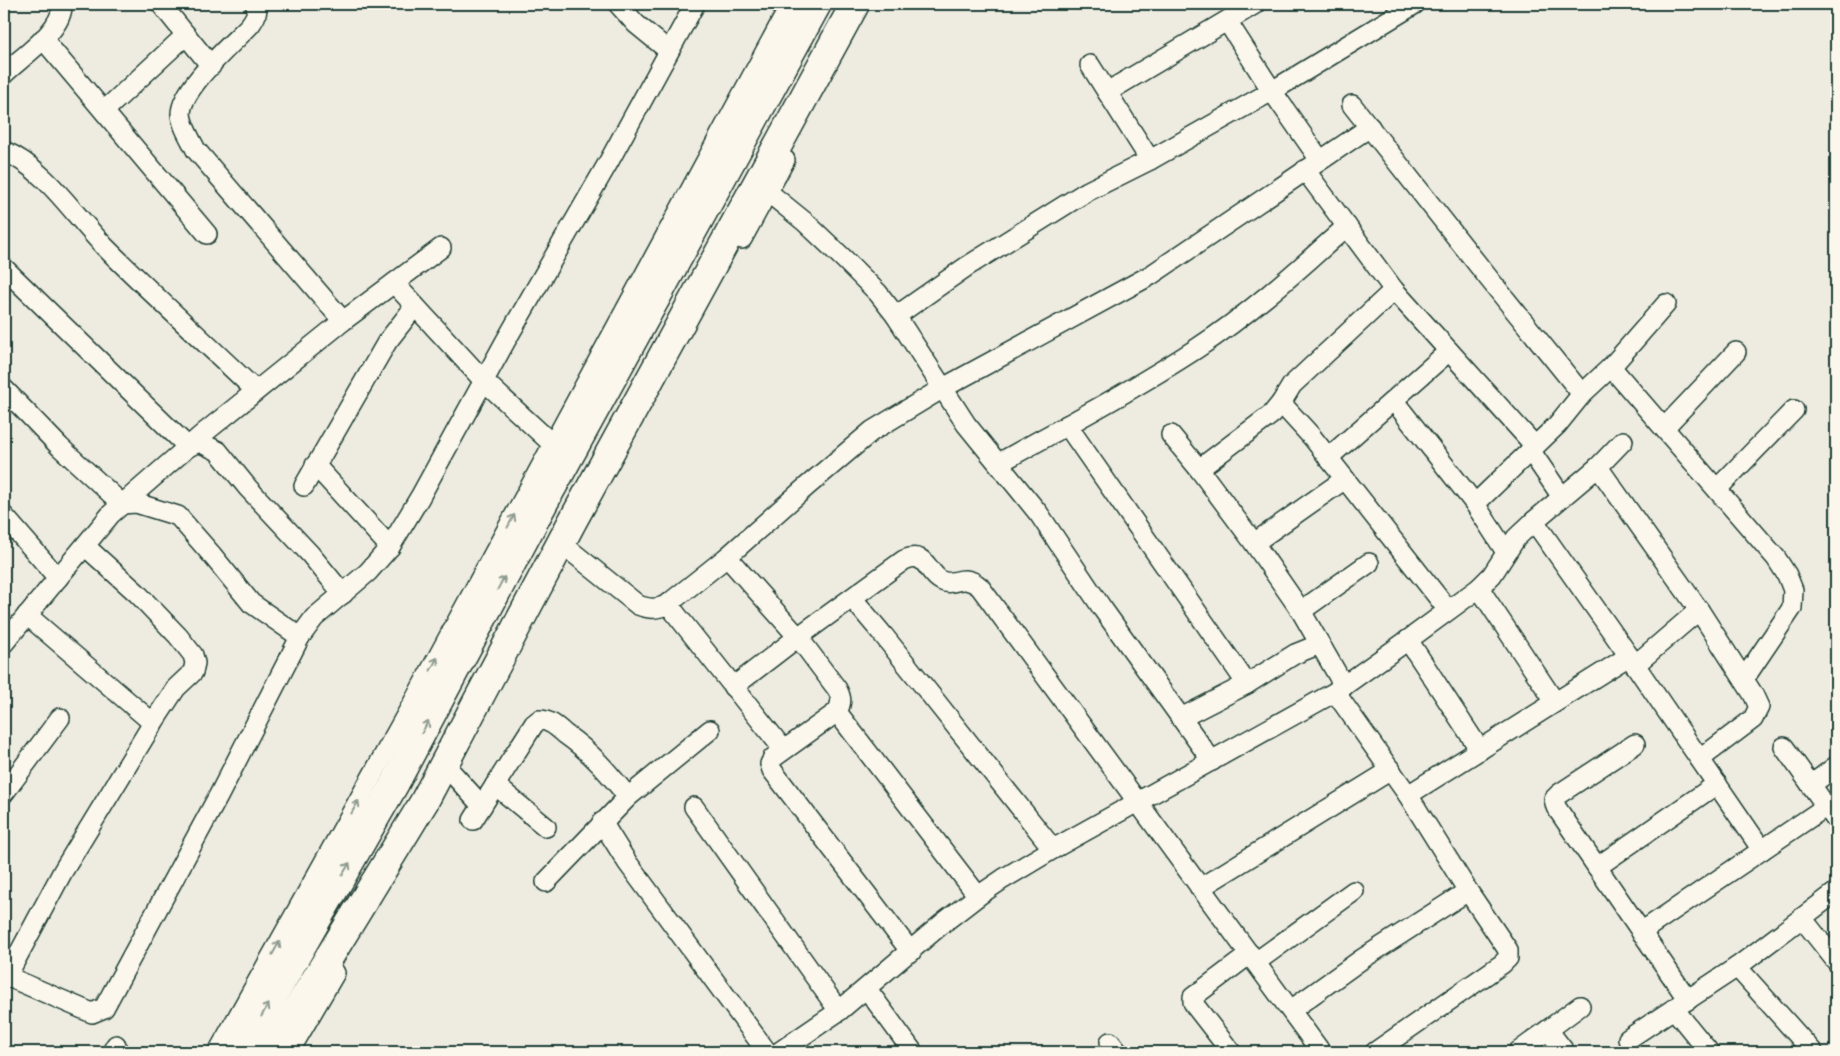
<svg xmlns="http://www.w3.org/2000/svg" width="1840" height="1056" viewBox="0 0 1840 1056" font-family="'Balsamiq Sans',sans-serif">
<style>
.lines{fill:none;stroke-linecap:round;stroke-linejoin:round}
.minor-casing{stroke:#1f3d34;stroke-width:22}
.highway-casing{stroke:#1f3d34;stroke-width:31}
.minor{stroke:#fbf7ec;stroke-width:19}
.highway{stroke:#fbf7ec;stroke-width:28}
.oneway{stroke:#8d9a90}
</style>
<rect width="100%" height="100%" fill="#eeece1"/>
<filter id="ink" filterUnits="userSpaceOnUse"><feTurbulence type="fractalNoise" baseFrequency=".02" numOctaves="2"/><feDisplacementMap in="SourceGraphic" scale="10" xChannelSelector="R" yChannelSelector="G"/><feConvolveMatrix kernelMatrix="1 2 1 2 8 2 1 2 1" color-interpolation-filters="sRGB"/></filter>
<g filter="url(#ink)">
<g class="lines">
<defs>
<g id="minor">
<path d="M 161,4 L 211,66"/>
<path d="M 255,4 C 259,12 255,18 250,25 C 232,44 181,88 181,114 C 182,126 190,138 196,150 L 343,321"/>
<path d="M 618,4 L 636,24 L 669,51"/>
<path d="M 1227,21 L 1272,91 L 1320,160"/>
<path d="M 43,39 L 207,234"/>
<path d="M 1090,65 L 1150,160"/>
<path d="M 4,74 C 21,57 64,30 62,4"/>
<path d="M 1107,92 L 1255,4"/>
<path d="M 1352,105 L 1490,280 L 1582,394"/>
<path d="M 104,111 L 186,35"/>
<path d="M 4,151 C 45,168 74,215 105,247 C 154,296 206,343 256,391"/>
<path d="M 1305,170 L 1394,290 L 1535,446"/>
<path d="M 758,184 L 805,222 L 844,259 L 878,293 L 896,316 L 966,424 L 1039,514 L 1102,608 L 1212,761"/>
<path d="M 742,239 L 785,160"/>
<path d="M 4,268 L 188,447 L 199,442 L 218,451 L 248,488 L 310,554 L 343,594"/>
<path d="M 394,283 L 484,381 L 560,451"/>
<path d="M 896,316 L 966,267 L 1086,192 L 1150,160 L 1272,91 L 1415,4"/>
<path d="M 1611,367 L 1776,558 L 1787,575 L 1793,590 L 1792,608 L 1744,679"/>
<path d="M 4,389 L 60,447 L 122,504 L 136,503 L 178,516 L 212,555 L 251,603 L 300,637"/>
<path d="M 1394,401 L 1475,504 L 1506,552"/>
<path d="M 1281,403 L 1312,437 L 1448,610"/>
<path d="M 1067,425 L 1247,684"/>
<path d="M 1664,428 L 1736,352"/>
<path d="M 1171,435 L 1199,469 L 1254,543 L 1301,611 L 1344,686"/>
<path d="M 1530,450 L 1562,497"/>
<path d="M 1328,458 L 1449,351"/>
<path d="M 999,463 C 1065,426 1133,390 1196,349 C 1251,313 1299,269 1347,226"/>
<path d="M 315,465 L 390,547"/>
<path d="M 1598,467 L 1699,610 L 1753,694 L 1759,707 L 1753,719 L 1700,759"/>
<path d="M 1199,469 L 1272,414 L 1281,403 L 1292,385 L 1394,290"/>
<path d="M 304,486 L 387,342 L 415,306"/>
<path d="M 1717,489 L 1794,410"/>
<path d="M 1475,504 L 1557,425 L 1582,394 L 1611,367 L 1666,304"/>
<path d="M 4,516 L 58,578"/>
<path d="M 1534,521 L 1629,656 L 1762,850"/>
<path d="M 561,543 L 638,605 C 649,609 656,610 668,604 L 727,557 L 806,487 L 872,431 L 943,388 L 1151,275 L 1370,127"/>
<path d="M 1254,543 L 1345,479"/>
<path d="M 727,557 L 798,637 L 837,689 C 842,698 842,703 837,712 L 773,758 L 770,764 L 772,770 L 911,952"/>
<path d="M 1479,588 L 1555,702"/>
<path d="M 853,599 L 884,636 L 1053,849"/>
<path d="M 668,604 L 783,749"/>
<path d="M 1301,611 L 1369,563"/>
<path d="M 27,615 L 153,723"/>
<path d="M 1408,640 L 1480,750"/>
<path d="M 4,643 L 111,514 L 204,433 L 343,321 L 441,248"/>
<path d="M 1635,665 L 1699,610"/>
<path d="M 733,687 L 798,637 L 904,560 C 927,550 926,573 942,581 C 954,587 963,572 980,587 L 1321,1052"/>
<path d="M 1335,692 L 1408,795 L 1468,891 L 1508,950 L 1508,958 L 1502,964 L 1375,1052"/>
<path d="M 837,712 L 978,896"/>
<path d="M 1181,718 L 1247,684 L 1295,654 L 1320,644"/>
<path d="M 1635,744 L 1559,794 L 1554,799 L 1556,807 L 1688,1000"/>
<path d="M 1784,747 L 1836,820"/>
<path d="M 444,764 L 482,806"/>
<path d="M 495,785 L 546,827"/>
<path d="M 1811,785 L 1836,766"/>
<path d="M 4,793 L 60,718"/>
<path d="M 1408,795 L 1629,656"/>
<path d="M 694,807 L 839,1011"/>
<path d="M 473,820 L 534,724 L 539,720 C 550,720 557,727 565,734 C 592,753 607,771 628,797"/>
<path d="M 602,822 L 627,862 L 767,1052"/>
<path d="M 1597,867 L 1717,784"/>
<path d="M 546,882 L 628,797 L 710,730"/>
<path d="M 1200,888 L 1391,770"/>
<path d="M 1802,918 L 1836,961"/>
<path d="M 1641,932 L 1827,806"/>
<path d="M 1256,962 L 1354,891"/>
<path d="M 1737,967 L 1813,1052"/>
<path d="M 4,975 L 92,1013 L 104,1008 L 219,795 L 300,637 L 314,618 L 368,572 L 390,547 L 420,497 L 505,342 L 608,163 L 695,4"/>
<path d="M 7,976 L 63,871 L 153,723 L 176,688 L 193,672 L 195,663 L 193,655 L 178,636 L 137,593 L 85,546"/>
<path d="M 867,989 L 913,1052"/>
<path d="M 1674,1009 L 1709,1052"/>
<path d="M 1291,1010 L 1362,959 L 1468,891"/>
<path d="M 1548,1030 L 1565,1052"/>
<path d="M 1628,1039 L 1737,967 L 1836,892"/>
<path d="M 1110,1042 L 1118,1052"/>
<path d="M 112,1052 L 116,1045"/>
<path d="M 218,1052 L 414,701 L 791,4"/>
<path d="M 289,1052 L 335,973"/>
<path d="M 779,1052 L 839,1011 L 943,923 L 978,896 L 1003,879 L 1053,849 L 1335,692 L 1408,640 L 1479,588 L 1492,575 L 1516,538 L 1534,521 L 1598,467 L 1623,441"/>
<path d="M 1231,1052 L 1196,1007 L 1193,1002 L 1193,997 L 1250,954"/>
<path d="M 1518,1052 L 1580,1006"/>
</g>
<g id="highway">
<path d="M 241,1052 L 395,783 L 543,504 L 817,4"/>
<path d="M 271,1052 L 424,802 L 572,522 L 855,4"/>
</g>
</defs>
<use href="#minor" class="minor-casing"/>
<use href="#highway" class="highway-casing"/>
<use href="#minor" class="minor"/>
<use href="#highway" class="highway"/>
</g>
<defs><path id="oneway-shaft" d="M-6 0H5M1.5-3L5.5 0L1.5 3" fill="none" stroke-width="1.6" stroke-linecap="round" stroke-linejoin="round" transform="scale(1.25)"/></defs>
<g class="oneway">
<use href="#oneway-shaft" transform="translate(511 521) rotate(-62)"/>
<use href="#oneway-shaft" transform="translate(501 583) rotate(-62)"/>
<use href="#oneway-shaft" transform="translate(434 664) rotate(-62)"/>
<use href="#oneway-shaft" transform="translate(425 727) rotate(-62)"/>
<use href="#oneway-shaft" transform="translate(355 807) rotate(-61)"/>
<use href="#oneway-shaft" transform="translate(346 869) rotate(-60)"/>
<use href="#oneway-shaft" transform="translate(276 948) rotate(-61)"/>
<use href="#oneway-shaft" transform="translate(265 1010) rotate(-60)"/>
</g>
</g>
<rect width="1840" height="1056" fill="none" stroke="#fbf7ec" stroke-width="20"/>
<rect x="10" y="10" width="1820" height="1036" fill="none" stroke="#1f3d34" stroke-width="2" filter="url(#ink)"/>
</svg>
